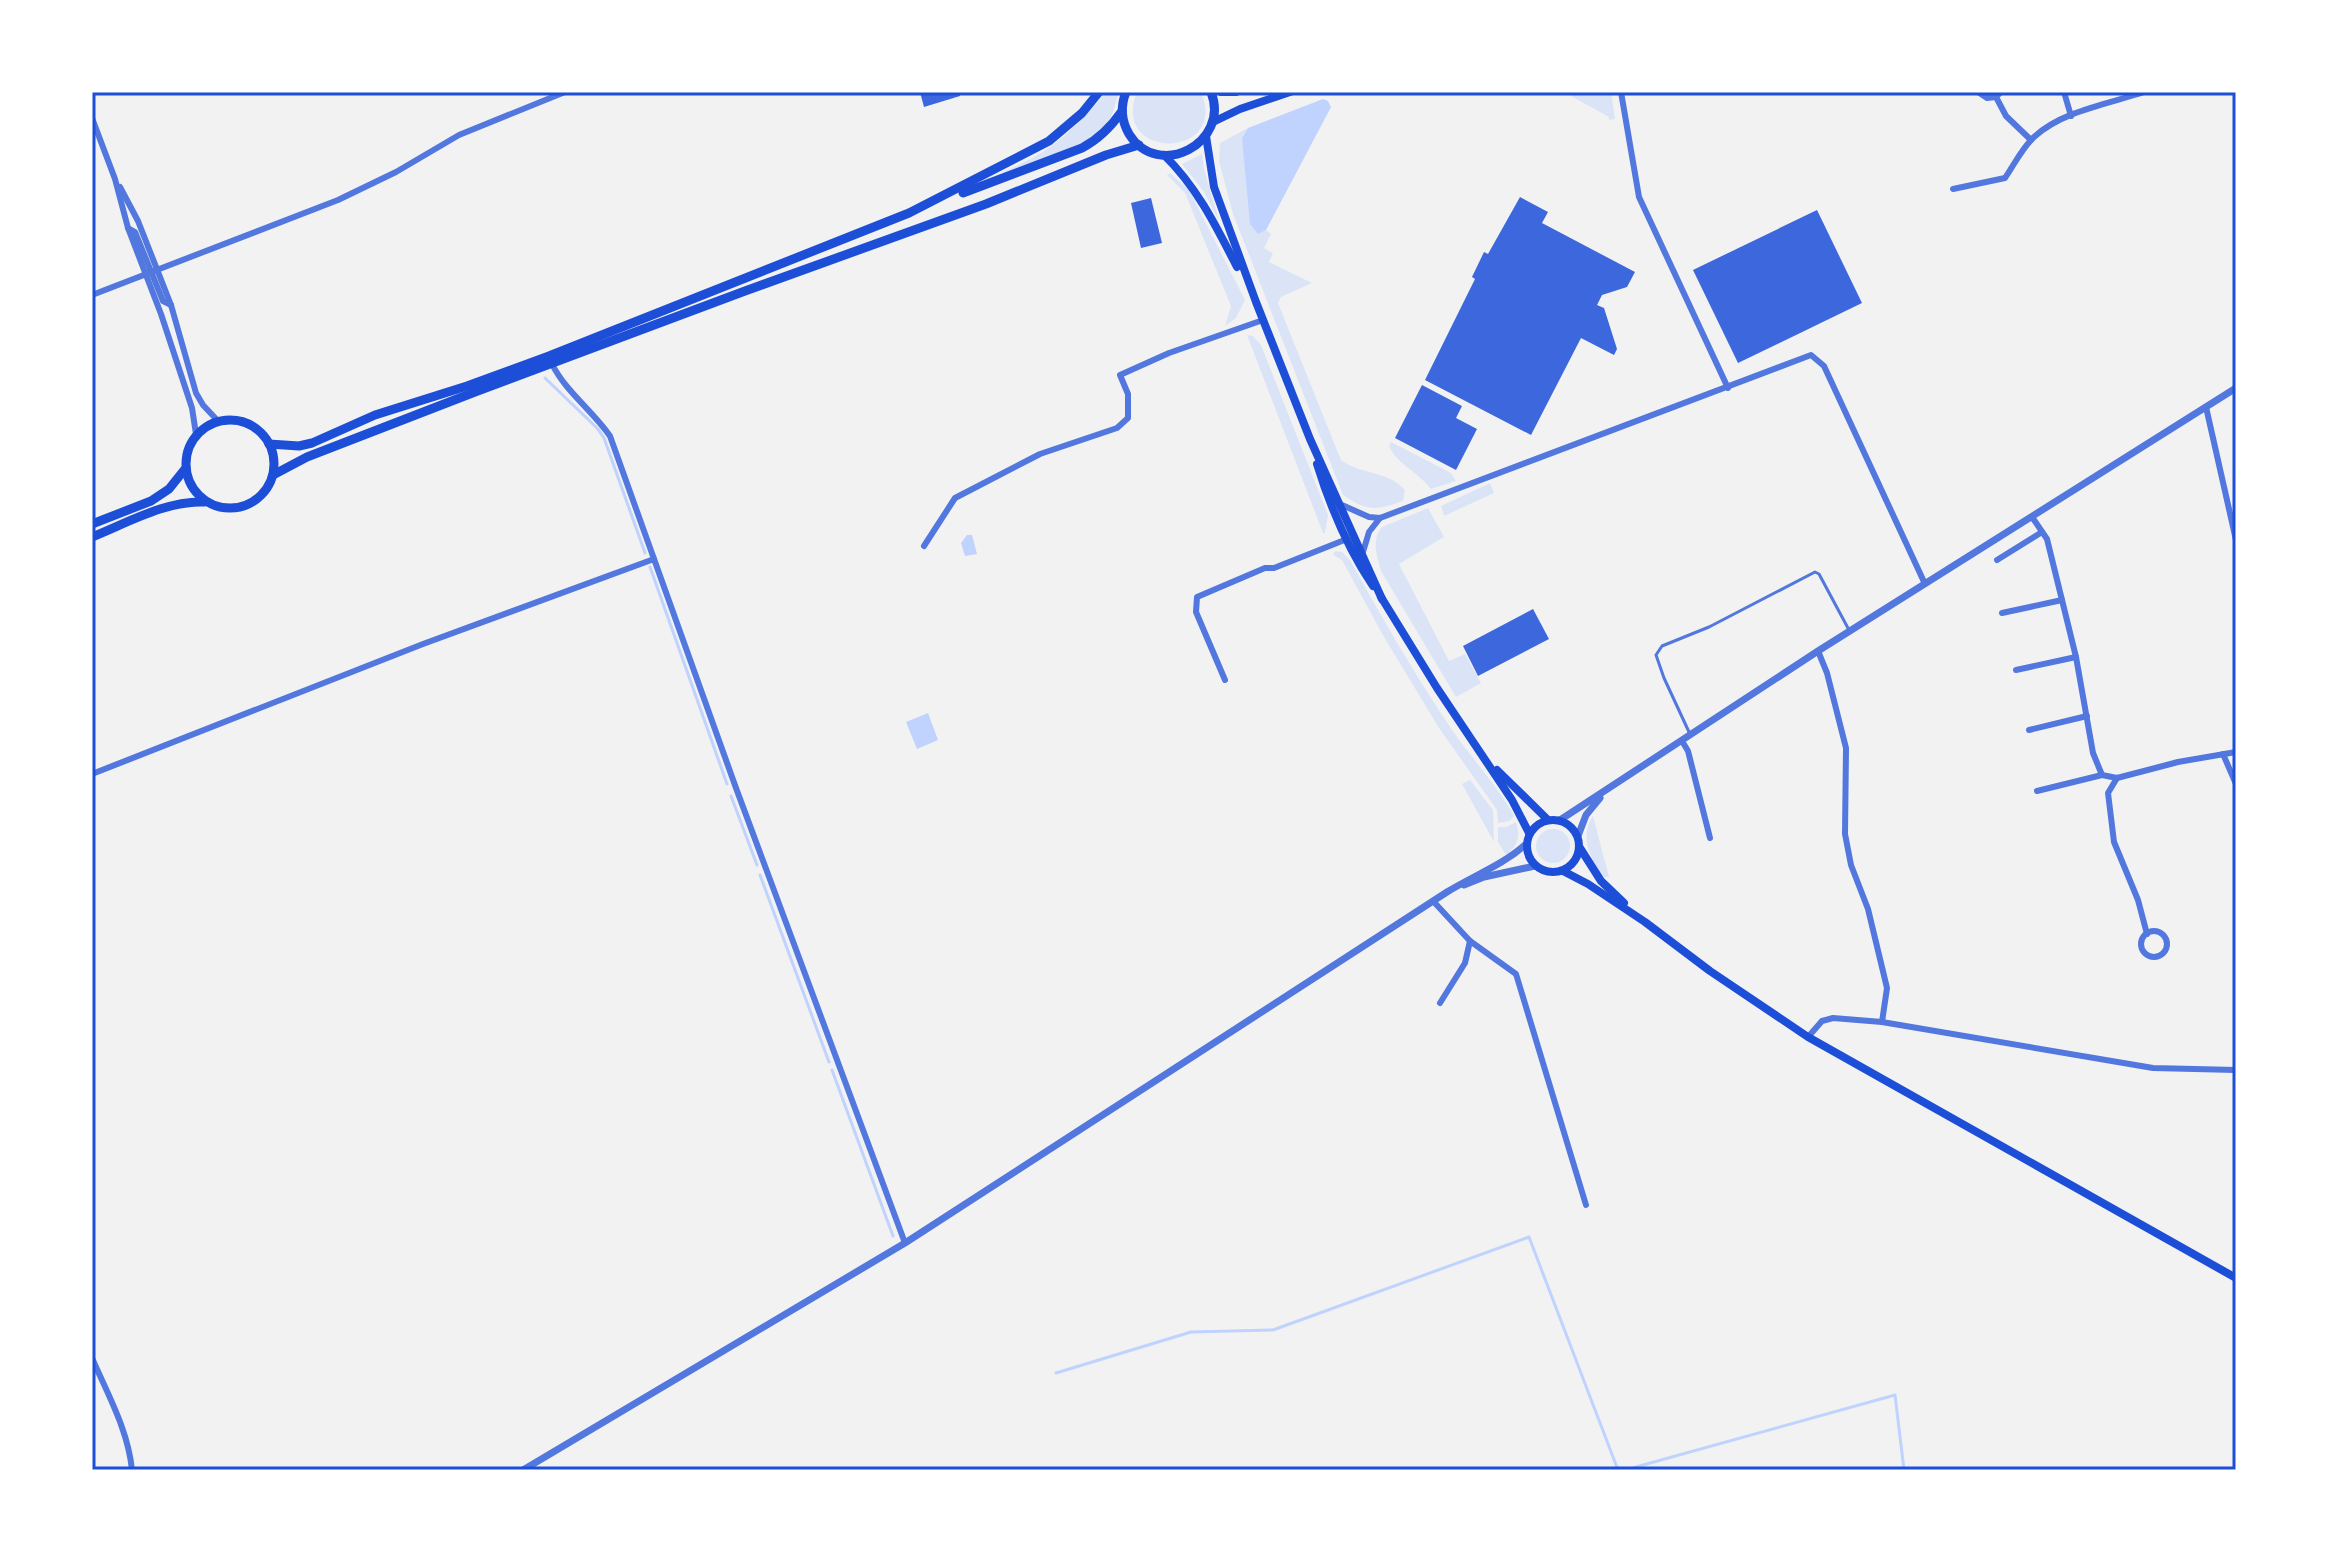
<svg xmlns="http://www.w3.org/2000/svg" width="2328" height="1562" viewBox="0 0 2328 1562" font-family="'Titillium Web',sans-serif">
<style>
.green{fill:#dbe4f7}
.water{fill:#bfd3fe}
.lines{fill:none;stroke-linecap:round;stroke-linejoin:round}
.stream{stroke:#bfd3fe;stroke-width:3}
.building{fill:#3d67dc}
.service{stroke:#5277de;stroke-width:3}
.minor{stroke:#5277de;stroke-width:6}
.tertiary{stroke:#5277de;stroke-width:7}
.secondary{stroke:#1d4ed8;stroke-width:8}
.primary{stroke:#1d4ed8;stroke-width:9}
.neatline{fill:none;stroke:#1d4ed8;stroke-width:3}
</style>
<rect width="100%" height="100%" fill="#f2f2f2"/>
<g class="green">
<path d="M 1106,92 L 1119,92 C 1115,104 1113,117 1105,127 C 1087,148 1021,167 994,177 C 1007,170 1021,164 1034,157 C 1063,141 1085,117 1106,92 Z"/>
<path d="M 1137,92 L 1201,92 C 1230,160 1109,161 1137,92 Z"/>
<path d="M 1573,92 L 1611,92 L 1615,119 L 1609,120 L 1609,117 L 1571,96 Z"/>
<path d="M 1248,128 L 1242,138 L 1258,233 L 1266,230 L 1271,234 L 1264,248 L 1273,253 L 1269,262 L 1312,283 L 1281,297 L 1278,303 L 1341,460 C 1361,475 1387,470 1405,490 L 1403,501 C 1376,511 1366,511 1343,495 L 1233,214 L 1219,161 L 1220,143 Z"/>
<path d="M 1202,154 L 1204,169 L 1219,221 L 1204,192 L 1182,164 Z"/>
<path d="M 1170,173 L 1189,190 L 1245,300 L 1236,318 L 1225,326 L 1231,306 L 1185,193 L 1167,175 Z"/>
<path d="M 1247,335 L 1253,336 L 1261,345 L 1328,515 L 1325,533 L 1323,533 Z"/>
<path d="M 1391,442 L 1451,473 L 1456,481 L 1431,489 C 1418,472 1397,464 1389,446 Z"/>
<path d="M 1490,483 L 1494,493 L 1444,516 L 1441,506 Z"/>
<path d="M 1428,508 L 1444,537 L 1399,564 L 1449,661 L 1465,654 L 1481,683 L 1456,697 L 1381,571 C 1377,556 1371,540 1382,527 Z"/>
<path d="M 1335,551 L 1342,552 L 1350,560 C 1382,618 1415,675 1452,730 C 1472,759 1497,785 1514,816 L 1509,821 L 1498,823 L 1497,810 L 1439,728 L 1384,637 L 1342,560 L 1333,555 Z"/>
<path d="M 1470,780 L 1493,810 L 1494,842 L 1462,784 Z"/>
<path d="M 1593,816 L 1609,877 L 1604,877 C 1590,859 1579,838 1593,816 Z"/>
<path d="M 1516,822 C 1521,836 1518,846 1506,855 L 1498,842 L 1498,827 L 1506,827 Z"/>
<circle cx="1553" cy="846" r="17"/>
</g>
<g class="water">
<path d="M 1323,99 L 1328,101 L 1331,107 L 1266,230 L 1258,234 L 1250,224 L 1242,138 L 1248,128 Z"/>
<path d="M 967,535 L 972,535 L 977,554 L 965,556 L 961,543 Z"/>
<path d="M 928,713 L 938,740 L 917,749 L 906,722 Z"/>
</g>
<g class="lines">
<g class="stream">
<path d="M 545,378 L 597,428 L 604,438 L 645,553"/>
<path d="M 650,567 L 727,784"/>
<path d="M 731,796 L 757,865"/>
<path d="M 760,875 L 829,1062"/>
<path d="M 832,1070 L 893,1236"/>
<path d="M 1056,1373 L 1191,1332 L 1273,1330 L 1529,1237 L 1618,1470"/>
<path d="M 1625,1470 L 1895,1395 L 1904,1470"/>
</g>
</g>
<g class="building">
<path d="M 920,92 L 959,92 L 960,96 L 924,107 Z"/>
<path d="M 1520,197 L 1548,212 L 1542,223 L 1635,272 L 1627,287 L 1602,295 L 1597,305 L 1604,308 L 1617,349 L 1614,355 L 1581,338 L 1531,435 L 1425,380 L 1475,279 L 1472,277 L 1484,252 L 1488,254 Z"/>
<path d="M 1151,198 L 1162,243 L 1141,248 L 1131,203 Z"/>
<path d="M 1817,210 L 1862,303 L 1738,363 L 1693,270 Z"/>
<path d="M 1422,385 L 1462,406 L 1456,418 L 1477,429 L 1456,470 L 1395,438 Z"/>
<path d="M 1533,609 L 1549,639 L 1478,676 L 1463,646 Z"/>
</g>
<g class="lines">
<path class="service" d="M 1689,732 L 1664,678 L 1656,655 L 1662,646 L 1709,627 L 1815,572 L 1819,574 L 1849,630"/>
<g class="minor">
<path d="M 1621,92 L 1639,197 L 1728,388"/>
<path d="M 1978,92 L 1987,98 L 1996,97 L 2001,92"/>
<path d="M 2064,92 L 2071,116"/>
<path d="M 1996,97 L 2006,116 L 2031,140"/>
<path d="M 92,118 L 115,179 L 128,228 L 161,314 L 192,408 L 196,434"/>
<path d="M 120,187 L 138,221 L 171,305 L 196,393 L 203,405 L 218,421"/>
<path d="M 1953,189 L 2005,178 C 2014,165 2022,148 2034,137 C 2062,111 2108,104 2144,92"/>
<path d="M 128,228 L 135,232 L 163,301 L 171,305"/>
<path d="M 92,295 L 338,200 L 396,172 L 459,135 L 565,92"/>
<path d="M 552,364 C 566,392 592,410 610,436 L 736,788 L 905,1243"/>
<path d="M 2206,407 L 2236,540"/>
<path d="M 1342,505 L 1369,517 L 1380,518 L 1811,355 L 1824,366 L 1925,584"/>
<path d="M 2032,517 L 2047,539 L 2076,657 L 2093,753 L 2102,775 L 2117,778 L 2178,762 L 2236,752"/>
<path d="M 924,546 L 955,498 L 1040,454 L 1117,428 L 1128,418 L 1128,394 L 1120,375 L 1169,353 L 1263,320"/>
<path d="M 1363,552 L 1369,532 L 1380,518"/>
<path d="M 1997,560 L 2042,532"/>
<path d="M 2002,613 L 2062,600"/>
<path d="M 1818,651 L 1827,673 L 1846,748 L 1845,834 L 1851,865 L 1868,909 L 1887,988 L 1882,1022"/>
<path d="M 2016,670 L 2076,657"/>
<path d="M 1225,680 L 1196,612 L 1197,597 L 1265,568 L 1274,568 L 1347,539"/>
<path d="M 2029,730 L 2087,716"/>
<path d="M 1682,741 L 1688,751 L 1710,838"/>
<path d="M 2223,754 L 2236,784"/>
<path d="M 92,774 L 423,644 L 654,559"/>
<path d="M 2117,778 L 2108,793 L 2114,842 L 2138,900 L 2147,934"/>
<path d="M 2037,791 L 2102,775"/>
<path d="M 1433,901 L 1470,941 L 1516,974 L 1586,1205"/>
<circle cx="2154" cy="944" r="13"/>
<path d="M 1440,1003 L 1465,963 L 1470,941"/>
<path d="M 1808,1037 L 1822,1021 L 1833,1018 L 1882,1022 L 2153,1068 L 2236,1070"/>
<path d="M 92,1358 C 108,1395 128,1430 132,1470"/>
</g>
<g class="tertiary">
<path d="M 1560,820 L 1818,651 L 2236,388"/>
<path d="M 1578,836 L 1586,815 L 1600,798"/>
<path d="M 1464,885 L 1484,877 L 1535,866"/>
<path d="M 523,1470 L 905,1243 L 1447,892 C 1473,876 1503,865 1526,844"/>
</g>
<g class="secondary">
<path d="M 1221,92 L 1236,92"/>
<path d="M 1213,122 L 1240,109 L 1290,92"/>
<path d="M 1206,136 L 1214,187 L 1256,302 L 1310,439 L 1382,599"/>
<path d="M 1164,155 C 1197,187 1216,226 1237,267"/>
<path d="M 1317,464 C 1330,506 1348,549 1373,586"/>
<path d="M 1381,597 L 1437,688 L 1512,800 L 1529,833"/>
<path d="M 1497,770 L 1548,820"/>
<circle cx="1553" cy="846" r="26"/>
<path d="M 1580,848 L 1601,881 L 1624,903"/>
<path d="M 1563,871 L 1588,884 L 1645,922 L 1710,971 L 1808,1037 L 2236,1278"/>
</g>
<g class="primary">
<path d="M 1126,92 C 1120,107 1121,120 1129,134 C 1158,181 1231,143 1211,92"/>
<path d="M 963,193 L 1082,148 C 1099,139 1111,127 1122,111"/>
<circle cx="230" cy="464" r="44"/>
<path d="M 269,444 L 299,446 L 312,443 L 375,415 L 467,386 L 549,356 L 909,213 L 1049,141 L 1082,113 L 1099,92"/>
<path d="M 273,475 L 307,457 L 475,392 L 745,291 L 986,204 L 1106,155 L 1139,145"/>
<path d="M 92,524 L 151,501 L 169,489 L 185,469"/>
<path d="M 92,537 C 127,523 167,500 205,502"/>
</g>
</g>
<rect width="2328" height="1562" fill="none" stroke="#ffffff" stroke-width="188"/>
<rect x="94" y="94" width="2140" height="1374" class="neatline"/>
</svg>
